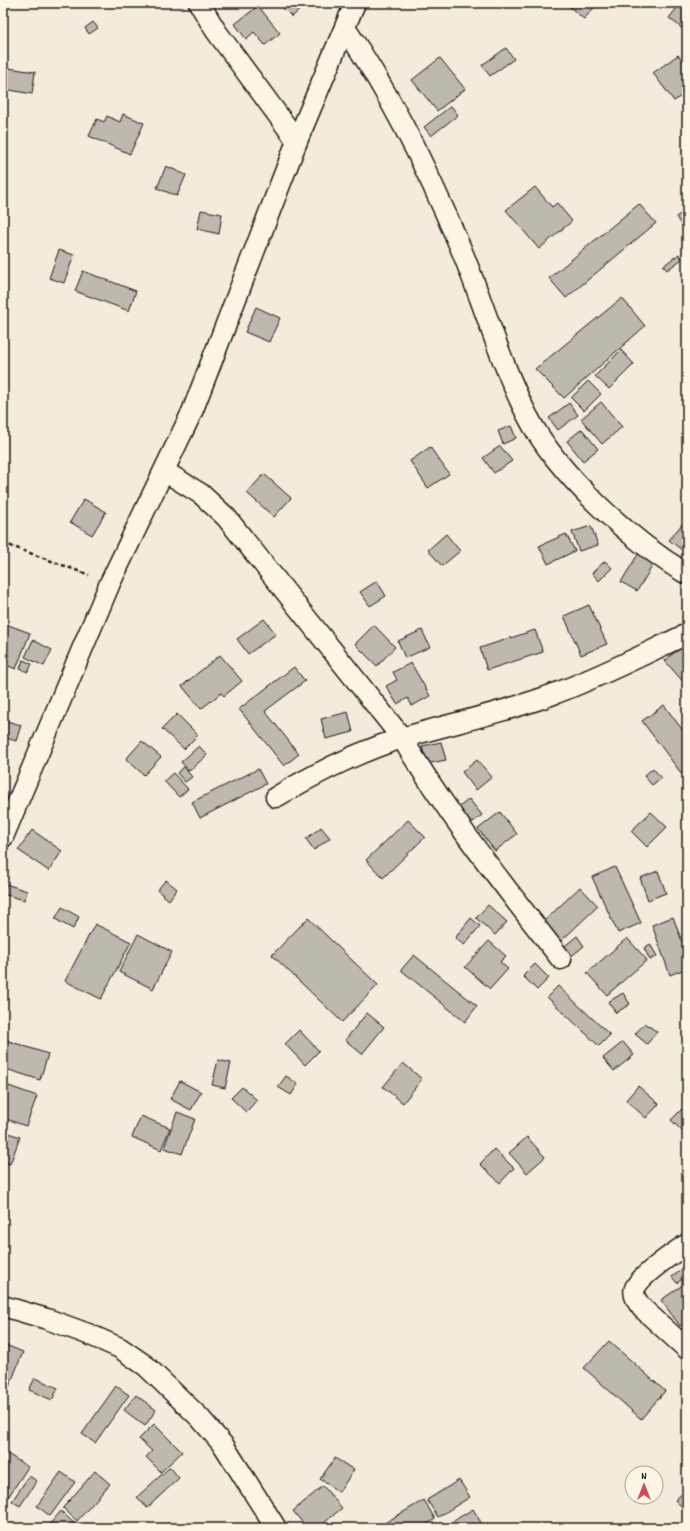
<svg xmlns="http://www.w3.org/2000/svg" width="690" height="1531" viewBox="0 0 690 1531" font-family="Dekko,sans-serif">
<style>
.building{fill:#beb9ae;stroke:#1c1c1c}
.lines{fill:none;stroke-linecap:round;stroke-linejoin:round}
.minor-casing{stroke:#1c1c1c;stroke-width:23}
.path{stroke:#1c1c1c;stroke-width:2.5;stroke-dasharray:4 3;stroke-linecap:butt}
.minor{stroke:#fcf5e5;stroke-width:20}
</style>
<rect width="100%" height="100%" fill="#f3ecdd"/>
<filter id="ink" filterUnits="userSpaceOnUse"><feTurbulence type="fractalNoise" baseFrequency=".025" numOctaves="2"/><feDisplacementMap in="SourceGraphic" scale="8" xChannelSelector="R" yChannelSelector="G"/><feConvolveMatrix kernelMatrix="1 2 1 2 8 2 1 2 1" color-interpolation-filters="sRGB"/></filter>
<g filter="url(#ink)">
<g class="building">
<path d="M 278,3 L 307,3 L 292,17 Z"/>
<path d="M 565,3 L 598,3 L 584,19 Z"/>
<path d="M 680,4 L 687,9 L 687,24 L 683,29 L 669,18 Z"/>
<path d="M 258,6 L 280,33 L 265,45 L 254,32 L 246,39 L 235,24 Z"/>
<path d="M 93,22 L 98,28 L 89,34 L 85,28 Z"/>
<path d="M 506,48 L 514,59 L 490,76 L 482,65 Z"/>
<path d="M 678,55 L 687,67 L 687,92 L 674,101 L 653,73 Z"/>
<path d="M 440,58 L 465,89 L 437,111 L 412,80 Z"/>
<path d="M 8,68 L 35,72 L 32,94 L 4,89 Z"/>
<path d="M 451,106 L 458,115 L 431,136 L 424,127 Z"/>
<path d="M 123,114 L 144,123 L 130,154 L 89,136 L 97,119 L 104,122 L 107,116 L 120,122 Z"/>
<path d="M 166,166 L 186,175 L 177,196 L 157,188 Z"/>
<path d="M 535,187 L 552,207 L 557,203 L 572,221 L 539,249 L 506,210 Z"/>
<path d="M 639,204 L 656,223 L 566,298 L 549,278 Z"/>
<path d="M 687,209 L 687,233 L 676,217 Z"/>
<path d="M 201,210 L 222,214 L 219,234 L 197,229 Z"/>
<path d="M 59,250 L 74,255 L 64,283 L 49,278 Z"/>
<path d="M 679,254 L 682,259 L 667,270 L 663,266 Z"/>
<path d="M 83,271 L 136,291 L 129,311 L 75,291 Z"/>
<path d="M 622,298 L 645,326 L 564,398 L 535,369 Z"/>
<path d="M 256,307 L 280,318 L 269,342 L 245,332 Z"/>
<path d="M 621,350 L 634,364 L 609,389 L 595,376 Z"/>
<path d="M 588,381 L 601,394 L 584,411 L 571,398 Z"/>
<path d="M 601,402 L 622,427 L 602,444 L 581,419 Z"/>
<path d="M 569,403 L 578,415 L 558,430 L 549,418 Z"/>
<path d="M 511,426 L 516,438 L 503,444 L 498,431 Z"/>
<path d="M 582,429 L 598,449 L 583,461 L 567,441 Z"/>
<path d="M 500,446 L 512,461 L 494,473 L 483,458 Z"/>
<path d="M 430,447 L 449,474 L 428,488 L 410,461 Z"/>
<path d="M 264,474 L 291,498 L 274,517 L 247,493 Z"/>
<path d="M 84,499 L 106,512 L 92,535 L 70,522 Z"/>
<path d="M 683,523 L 687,527 L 687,554 L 669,540 Z"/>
<path d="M 591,526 L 598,545 L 579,551 L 572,532 Z"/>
<path d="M 446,534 L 460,551 L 442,566 L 428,550 Z"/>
<path d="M 566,534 L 575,551 L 548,564 L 539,546 Z"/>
<path d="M 640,551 L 656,560 L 637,591 L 621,582 Z"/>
<path d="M 605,561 L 612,568 L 599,581 L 592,573 Z"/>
<path d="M 377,581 L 386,596 L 370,606 L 360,592 Z"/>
<path d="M 589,605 L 607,644 L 581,655 L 564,616 Z"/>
<path d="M 264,619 L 276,634 L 248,654 L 237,639 Z"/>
<path d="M 3,623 L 30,633 L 16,669 L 3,664 Z"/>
<path d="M 374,625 L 395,647 L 377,666 L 355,644 Z"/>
<path d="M 422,630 L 430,647 L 405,658 L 398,641 Z"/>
<path d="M 535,630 L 543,652 L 487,670 L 480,648 Z"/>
<path d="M 33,640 L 52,650 L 44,666 L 25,657 Z"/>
<path d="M 680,647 L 687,655 L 687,686 L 665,661 Z"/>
<path d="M 220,655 L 242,681 L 224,696 L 221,693 L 201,709 L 182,686 Z"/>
<path d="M 23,660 L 32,664 L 28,672 L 20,669 Z"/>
<path d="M 411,663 L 430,696 L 412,706 L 408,698 L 397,704 L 386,686 L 397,680 L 393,672 Z"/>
<path d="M 294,667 L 305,681 L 265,711 L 299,754 L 284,766 L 239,709 Z"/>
<path d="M 664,705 L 687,736 L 687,781 L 642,721 Z"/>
<path d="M 348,712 L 353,732 L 326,739 L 321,719 Z"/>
<path d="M 177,714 L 198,735 L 184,749 L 162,729 Z"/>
<path d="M 3,720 L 21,725 L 16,741 L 3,737 Z"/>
<path d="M 142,741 L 161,757 L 144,775 L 126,759 Z"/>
<path d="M 441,742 L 446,760 L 426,764 L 422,746 Z"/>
<path d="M 199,746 L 207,755 L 189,771 L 181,762 Z"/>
<path d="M 477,760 L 492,777 L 476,790 L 462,772 Z"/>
<path d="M 184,767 L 192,777 L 185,782 L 177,773 Z"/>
<path d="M 653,768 L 661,778 L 652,785 L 644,776 Z"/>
<path d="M 258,769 L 266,784 L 200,818 L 192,802 Z"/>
<path d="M 173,773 L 188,789 L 179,797 L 164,781 Z"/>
<path d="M 469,799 L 482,815 L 469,825 L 457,809 Z"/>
<path d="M 500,812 L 517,834 L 495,851 L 478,829 Z"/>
<path d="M 651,812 L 667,827 L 647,847 L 631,831 Z"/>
<path d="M 408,820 L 425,837 L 383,878 L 366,860 Z"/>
<path d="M 321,827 L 330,838 L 314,850 L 306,839 Z"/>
<path d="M 32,830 L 62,851 L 49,871 L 18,850 Z"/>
<path d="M 615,867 L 641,923 L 618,933 L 592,877 Z"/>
<path d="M 658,871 L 666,893 L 648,900 L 640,878 Z"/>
<path d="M 166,880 L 177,889 L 169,900 L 157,890 Z"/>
<path d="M 6,884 L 27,891 L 24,900 L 3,894 Z"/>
<path d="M 580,887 L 598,906 L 559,943 L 541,924 Z"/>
<path d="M 488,905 L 507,922 L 495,935 L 476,918 Z"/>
<path d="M 62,907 L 79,917 L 73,929 L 55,919 Z"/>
<path d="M 673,917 L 687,955 L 687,968 L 670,975 L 652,925 Z"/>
<path d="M 308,918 L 378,985 L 342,1022 L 272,955 Z"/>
<path d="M 471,918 L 480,926 L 464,945 L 455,938 Z"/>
<path d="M 95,924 L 131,942 L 101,999 L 65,981 Z"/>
<path d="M 138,934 L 172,952 L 153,989 L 119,972 Z"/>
<path d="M 577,936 L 584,946 L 569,958 L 561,949 Z"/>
<path d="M 627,938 L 647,960 L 607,995 L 587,973 Z"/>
<path d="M 489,941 L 506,956 L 500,962 L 508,969 L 490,989 L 465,967 Z"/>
<path d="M 650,944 L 657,956 L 650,960 L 644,948 Z"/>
<path d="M 414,955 L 477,1006 L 465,1022 L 401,970 Z"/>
<path d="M 535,964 L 549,978 L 537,990 L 523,976 Z"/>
<path d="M 558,986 L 610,1035 L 599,1046 L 547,997 Z"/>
<path d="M 623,993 L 630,1004 L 616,1013 L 608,1002 Z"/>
<path d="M 367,1013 L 384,1027 L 362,1054 L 345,1040 Z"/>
<path d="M 645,1023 L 657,1032 L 647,1044 L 635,1034 Z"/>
<path d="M 299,1030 L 319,1051 L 305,1065 L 285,1044 Z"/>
<path d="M 3,1039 L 48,1054 L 40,1080 L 3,1068 Z"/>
<path d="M 623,1042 L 634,1055 L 614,1071 L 603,1058 Z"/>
<path d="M 218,1060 L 231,1063 L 225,1088 L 212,1085 Z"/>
<path d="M 403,1063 L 422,1079 L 403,1103 L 383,1087 Z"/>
<path d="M 286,1076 L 298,1084 L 291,1095 L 278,1087 Z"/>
<path d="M 180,1081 L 201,1092 L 191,1110 L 170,1099 Z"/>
<path d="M 3,1084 L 37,1096 L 26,1126 L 3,1118 Z"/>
<path d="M 638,1086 L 659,1104 L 646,1118 L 626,1100 Z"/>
<path d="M 242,1087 L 257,1100 L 246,1112 L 231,1098 Z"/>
<path d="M 687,1104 L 687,1128 L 683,1132 L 671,1120 Z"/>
<path d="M 177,1112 L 195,1119 L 182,1154 L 164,1148 Z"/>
<path d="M 141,1116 L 170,1128 L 161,1150 L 132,1137 Z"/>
<path d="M 3,1131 L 20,1137 L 10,1164 L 3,1162 Z"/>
<path d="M 527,1137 L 545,1157 L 527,1173 L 509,1153 Z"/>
<path d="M 494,1149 L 514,1168 L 500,1183 L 480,1164 Z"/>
<path d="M 684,1268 L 687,1275 L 677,1283 L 672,1277 Z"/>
<path d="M 687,1282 L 687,1321 L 680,1326 L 661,1300 Z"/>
<path d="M 609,1341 L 665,1391 L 641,1419 L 584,1368 Z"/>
<path d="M 3,1344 L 23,1352 L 9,1387 L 3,1385 Z"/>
<path d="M 35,1378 L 58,1388 L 52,1400 L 29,1390 Z"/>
<path d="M 116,1386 L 129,1395 L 95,1443 L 82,1434 Z"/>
<path d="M 136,1395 L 156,1410 L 145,1426 L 124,1410 Z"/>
<path d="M 154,1424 L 182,1452 L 161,1472 L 146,1457 L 152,1451 L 139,1439 Z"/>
<path d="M 6,1453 L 28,1467 L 5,1502 L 3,1501 L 3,1457 Z"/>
<path d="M 335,1458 L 354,1470 L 339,1492 L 320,1479 Z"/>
<path d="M 170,1467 L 179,1478 L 147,1508 L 137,1497 Z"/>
<path d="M 95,1471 L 110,1484 L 77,1521 L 63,1508 Z"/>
<path d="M 61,1472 L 75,1482 L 50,1516 L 37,1506 Z"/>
<path d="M 29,1476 L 37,1481 L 20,1506 L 12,1501 Z"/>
<path d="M 459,1480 L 470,1497 L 438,1517 L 427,1500 Z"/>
<path d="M 323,1486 L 342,1508 L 318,1528 L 307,1528 L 293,1511 Z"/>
<path d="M 684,1492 L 687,1494 L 687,1500 L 681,1506 L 675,1500 Z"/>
<path d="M 424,1500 L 435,1519 L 421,1528 L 376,1528 Z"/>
<path d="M 473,1509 L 483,1526 L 479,1528 L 442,1528 Z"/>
<path d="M 61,1511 L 79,1528 L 51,1528 L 49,1525 Z"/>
</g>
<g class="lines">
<defs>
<g id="minor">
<path d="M 199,3 L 216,31 L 297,141"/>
<path d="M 345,28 C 392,96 429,173 461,249 C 484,304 500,362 527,415 C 557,474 631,541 687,574"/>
<path d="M 164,471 L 201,494 L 226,517 L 402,738 C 448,816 506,888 561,959"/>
<path d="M 276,797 C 316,773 358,752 402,738 C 452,723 503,713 551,695 C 598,678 642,655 687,634"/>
<path d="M 3,837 L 110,583 L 192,412 L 297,141 L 355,3"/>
<path d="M 687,1244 C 675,1252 641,1275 635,1288 C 632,1295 638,1303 642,1308 L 687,1349"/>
<path d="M 3,1306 L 47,1319 L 88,1334 L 120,1348 L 146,1366 L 200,1418 L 224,1446 L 276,1528"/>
</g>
</defs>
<use href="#minor" class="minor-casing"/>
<path class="path" d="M 3,543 L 89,575"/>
<use href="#minor" class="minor"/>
</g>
</g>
<rect width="690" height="1531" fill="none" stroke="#fcf5e5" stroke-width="16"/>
<rect x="8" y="8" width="674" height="1515" fill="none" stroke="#1c1c1c" stroke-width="1.5" filter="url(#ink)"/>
<g transform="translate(644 1485)"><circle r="19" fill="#fcf5e5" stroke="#a29e95"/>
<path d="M0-3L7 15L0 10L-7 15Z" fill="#d1495b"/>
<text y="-6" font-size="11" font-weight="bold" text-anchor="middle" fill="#1c1c1c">N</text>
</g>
</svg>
